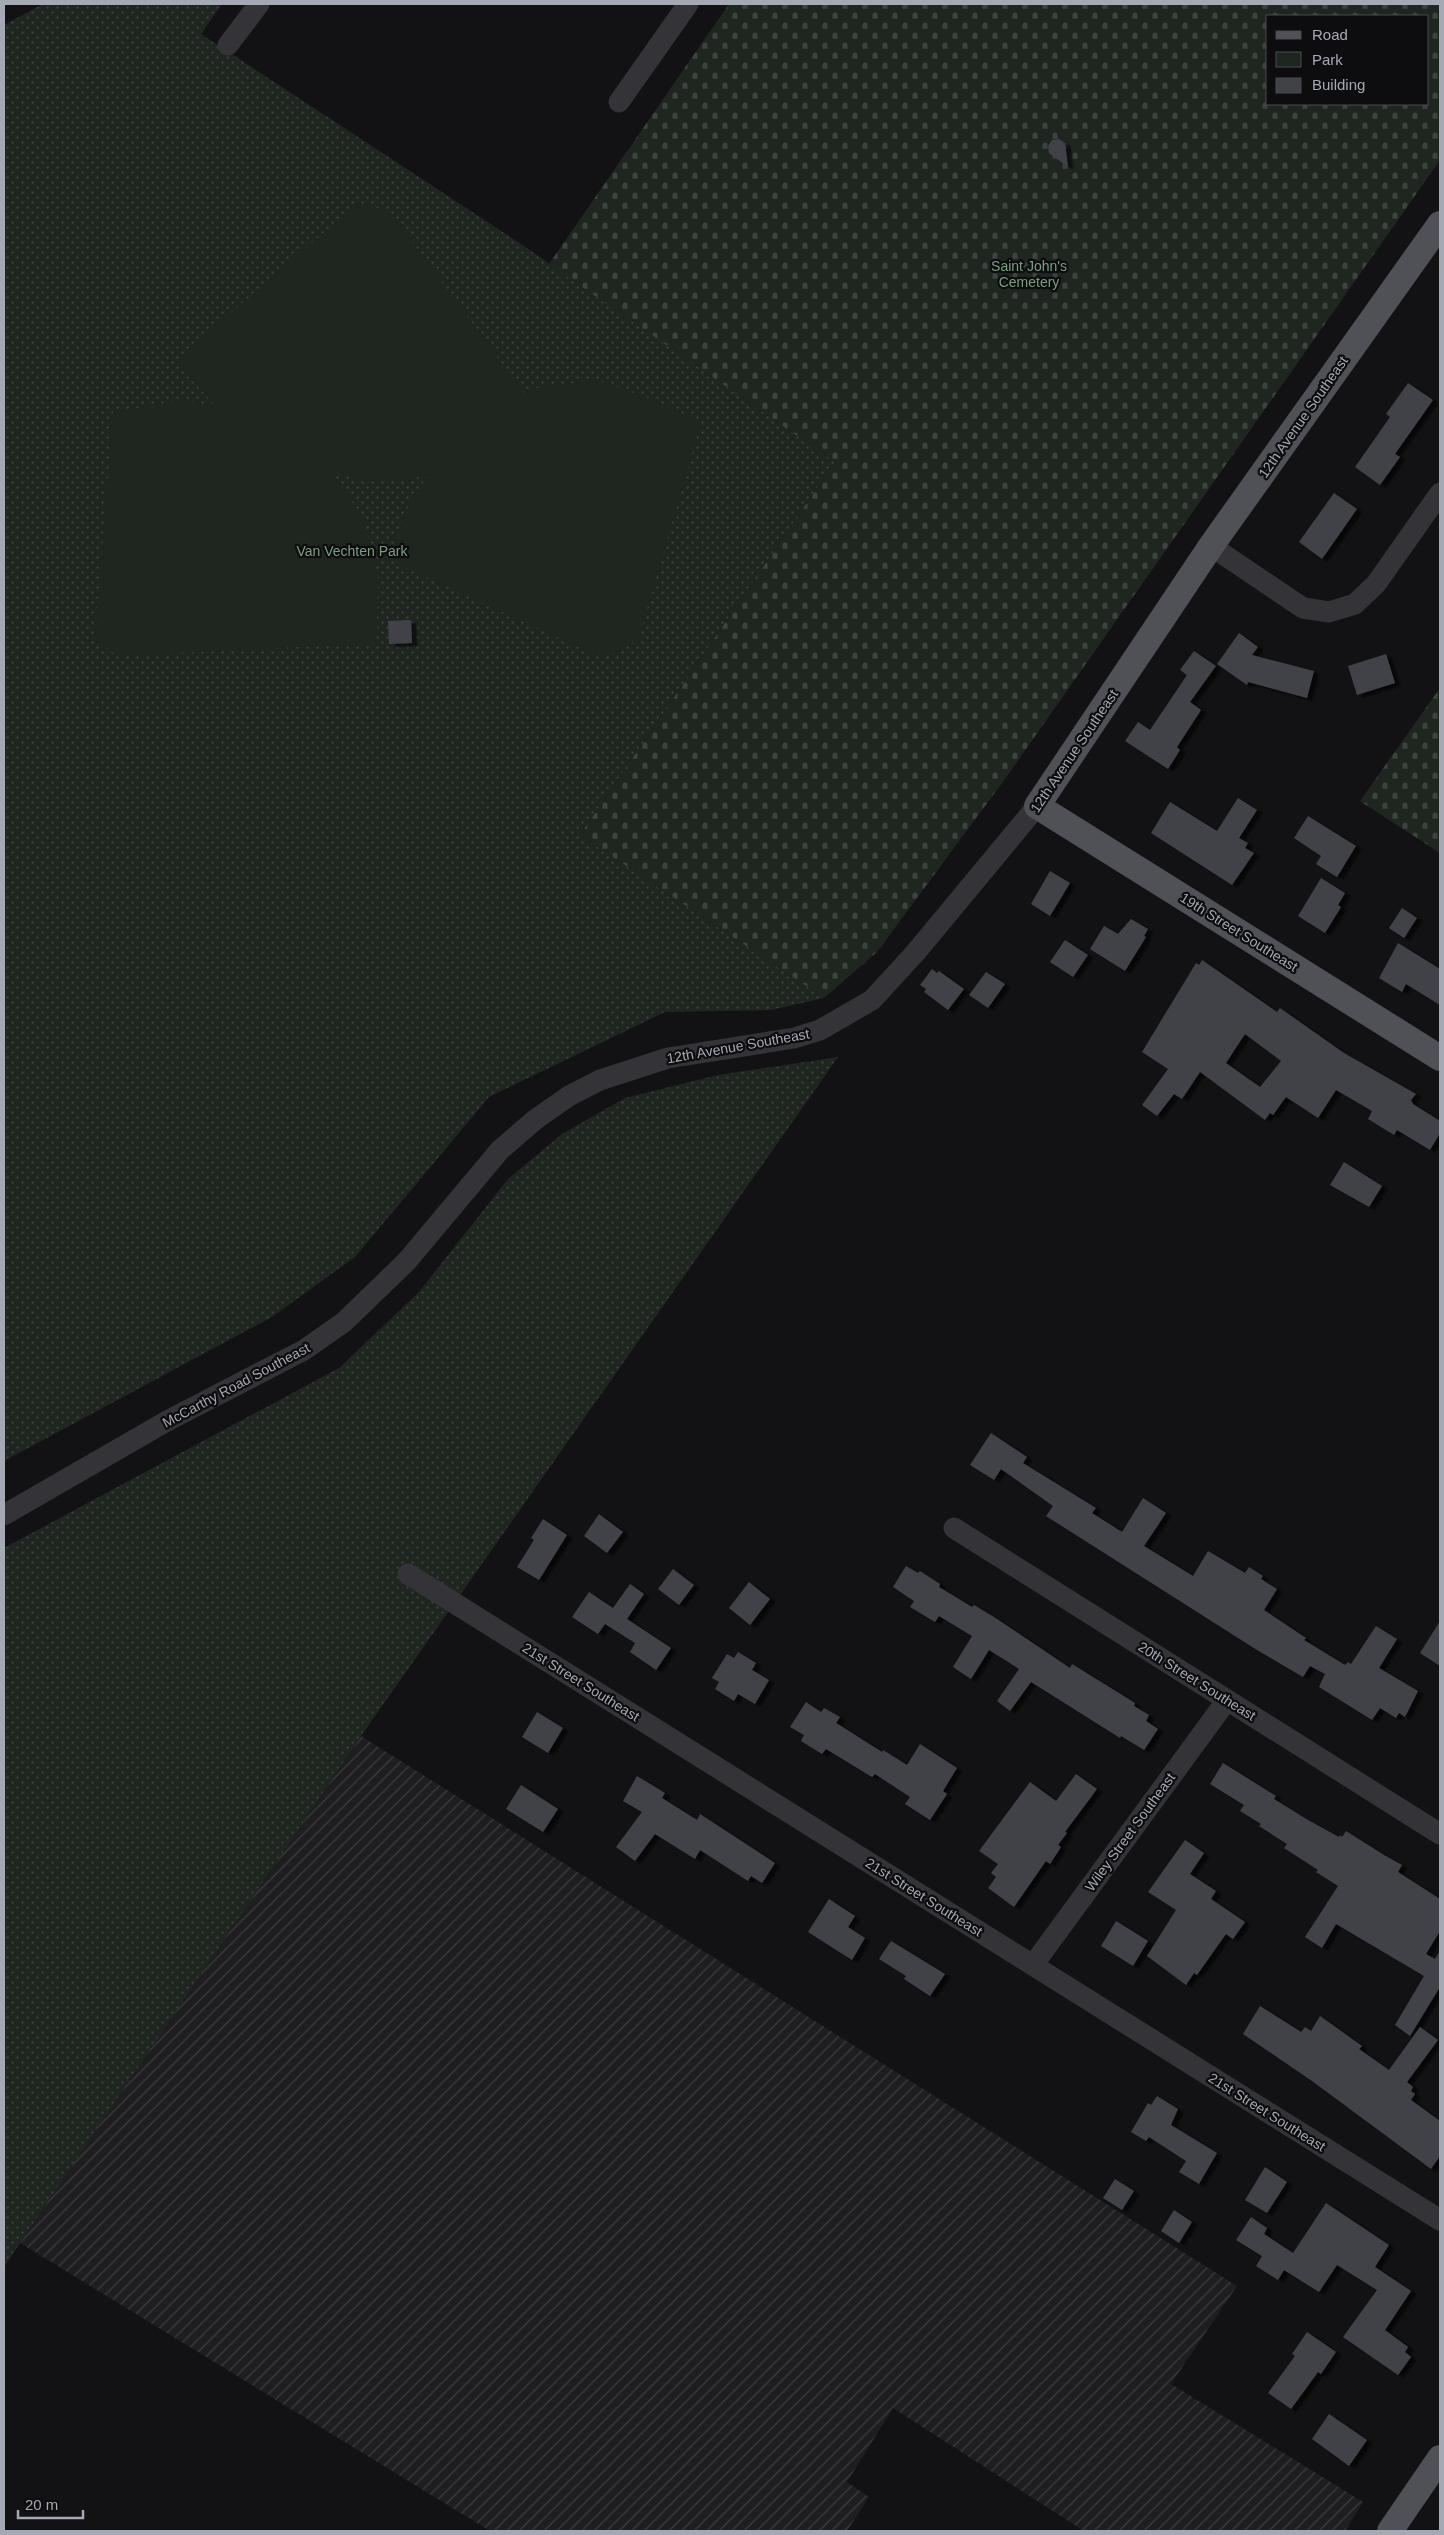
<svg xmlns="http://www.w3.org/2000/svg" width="1444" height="2535" viewBox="0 0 1444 2535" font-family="Helvetica,sans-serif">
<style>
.industrial{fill:url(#industrial-furrows)}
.green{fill:url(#green-dots)}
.cemetery{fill:url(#cemetery-stones);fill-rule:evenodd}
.pitch{fill:#1f2620}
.building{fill:#414247;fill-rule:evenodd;filter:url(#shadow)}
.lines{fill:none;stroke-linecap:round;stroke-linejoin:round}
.minor{stroke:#343438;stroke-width:21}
.major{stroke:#505157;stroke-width:26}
.labels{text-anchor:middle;stroke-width:4.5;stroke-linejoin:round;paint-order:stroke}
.park-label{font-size:14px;fill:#7d9d80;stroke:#0d0d0f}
.street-label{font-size:14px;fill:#a5a9b3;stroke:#0d0d0f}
</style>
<defs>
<pattern id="industrial-furrows" width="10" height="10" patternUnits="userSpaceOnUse" patternTransform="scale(1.25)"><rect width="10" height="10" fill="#1e1e20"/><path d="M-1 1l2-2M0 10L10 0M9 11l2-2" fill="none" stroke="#3c3c3e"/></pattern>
<pattern id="green-dots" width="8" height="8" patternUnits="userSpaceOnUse" patternTransform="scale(1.25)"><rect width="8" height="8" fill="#1f2620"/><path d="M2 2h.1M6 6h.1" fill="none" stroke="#3d433e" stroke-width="1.8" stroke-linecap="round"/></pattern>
<pattern id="cemetery-stones" width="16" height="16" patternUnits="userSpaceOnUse" patternTransform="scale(1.25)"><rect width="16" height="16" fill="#1f2620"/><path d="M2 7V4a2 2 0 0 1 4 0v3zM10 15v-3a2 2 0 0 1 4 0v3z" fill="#3d433e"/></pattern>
<filter id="shadow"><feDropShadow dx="5.5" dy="3" stdDeviation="1" flood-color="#0009"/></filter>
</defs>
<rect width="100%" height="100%" fill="#121214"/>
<path class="industrial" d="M 361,1736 L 1237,2286 L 1171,2384 L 1363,2502 L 1345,2531 L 1084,2531 L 893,2408 L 847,2482 L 869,2497 L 847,2531 L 490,2531 L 20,2243 Z"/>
<g class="green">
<path d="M 43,4 L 222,4 L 201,34 L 524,246 L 835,462 L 580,835 L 824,998 L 771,1010 L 665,1012 L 489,1097 L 355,1257 L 272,1317 L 4,1461 L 4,25 Z"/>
<path d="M 838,1057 L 361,1736 L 4,2267 L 4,1548 L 339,1368 L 419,1292 L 508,1179 L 562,1134 L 625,1098 L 718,1075 Z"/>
</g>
<g class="cemetery">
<path d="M 729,4 L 1440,4 L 1440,160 L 1005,779 L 877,952 L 824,998 L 580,835 L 835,462 L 549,264 ZM 1268,16 L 1428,16 L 1428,104 L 1268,104 Z"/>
<path d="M 1440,688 L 1440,853 L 1360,801 Z"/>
</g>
<path class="pitch" d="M 358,203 L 390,211 L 525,395 L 537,388 L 596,380 L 654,400 L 701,423 L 638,640 L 603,658 L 387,559 L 411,500 L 430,473 C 395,487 368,480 333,474 L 364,519 L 378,577 L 377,643 L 117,656 L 95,638 L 113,412 L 184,400 L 217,408 L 176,361 Z"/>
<g class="building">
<path d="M 1059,139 L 1065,143 L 1068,167 L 1049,153 L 1048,146 L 1052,140 Z"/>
<path d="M 1408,383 L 1433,400 L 1395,454 L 1400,457 L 1380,485 L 1355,467 L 1390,417 L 1386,414 Z"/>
<path d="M 1334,493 L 1357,509 L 1322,559 L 1299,542 Z"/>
<path d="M 411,620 L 412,643 L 389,644 L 388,621 Z"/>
<path d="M 1239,633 L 1258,647 L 1252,655 L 1314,671 L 1307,698 L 1248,682 L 1247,685 L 1217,664 Z"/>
<path d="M 1194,651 L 1216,666 L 1190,702 L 1201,710 L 1177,747 L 1180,750 L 1168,769 L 1125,741 L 1138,722 L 1150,730 L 1187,675 L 1180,670 Z"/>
<path d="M 1386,654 L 1395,683 L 1357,695 L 1348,666 Z"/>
<path d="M 1238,798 L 1257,810 L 1239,838 L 1248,843 L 1245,848 L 1254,853 L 1232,885 L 1151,833 L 1170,802 L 1217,831 Z"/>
<path d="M 1308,816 L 1356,846 L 1337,877 L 1316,864 L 1321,856 L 1294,838 Z"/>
<path d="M 1050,871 L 1070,883 L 1050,916 L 1031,904 Z"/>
<path d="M 1321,878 L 1345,893 L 1338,905 L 1341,907 L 1325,933 L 1298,916 Z"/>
<path d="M 1402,908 L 1417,918 L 1404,938 L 1389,928 Z"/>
<path d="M 1131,919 L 1148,929 L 1144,936 L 1146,937 L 1125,971 L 1090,949 L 1104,926 L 1118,934 Z"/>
<path d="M 1065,940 L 1088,955 L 1073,977 L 1050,962 Z"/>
<path d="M 1398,943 L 1440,969 L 1440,1005 L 1406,984 L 1402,992 L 1379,978 Z"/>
<path d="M 1202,960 L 1277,1012 L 1280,1008 L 1344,1053 L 1416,1094 L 1411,1100 L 1413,1104 L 1440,1121 L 1440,1133 L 1430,1150 L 1397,1130 L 1394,1135 L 1368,1119 L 1372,1111 L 1336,1090 L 1318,1118 L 1286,1097 L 1273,1115 L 1270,1113 L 1265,1120 L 1200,1072 L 1182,1099 L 1174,1094 L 1157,1116 L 1142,1105 L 1168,1069 L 1142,1052 L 1196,963 L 1199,965 ZM 1245,1034 L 1281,1061 L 1260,1087 L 1226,1063 Z"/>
<path d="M 932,969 L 937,973 L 939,971 L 964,989 L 948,1010 L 924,992 L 926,989 L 920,985 Z"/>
<path d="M 986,972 L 1005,984 L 988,1008 L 969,995 Z"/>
<path d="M 1344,1162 L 1382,1186 L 1369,1207 L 1330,1185 Z"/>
<path d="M 991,1433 L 1027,1457 L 1023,1463 L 1096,1508 L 1092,1513 L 1122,1532 L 1143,1498 L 1166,1513 L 1144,1546 L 1193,1576 L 1208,1551 L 1245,1573 L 1249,1567 L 1263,1576 L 1261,1579 L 1277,1589 L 1264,1610 L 1306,1638 L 1304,1640 L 1345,1665 L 1348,1662 L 1351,1664 L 1376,1626 L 1397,1639 L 1379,1668 L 1418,1691 L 1405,1717 L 1399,1713 L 1396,1718 L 1380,1708 L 1372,1720 L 1319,1687 L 1325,1674 L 1310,1666 L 1303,1677 L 1257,1650 L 1046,1516 L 1053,1506 L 1001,1469 L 994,1480 L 970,1465 Z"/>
<path d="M 599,1514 L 623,1532 L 607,1553 L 584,1536 Z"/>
<path d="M 543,1519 L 567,1535 L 539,1580 L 517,1567 L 534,1540 L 531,1538 Z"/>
<path d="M 906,1566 L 918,1573 L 920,1571 L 940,1584 L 939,1587 L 972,1607 L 974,1605 L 994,1617 L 1070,1668 L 1072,1664 L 1135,1703 L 1134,1706 L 1149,1715 L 1146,1721 L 1158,1729 L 1144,1750 L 1121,1736 L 1120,1738 L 1031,1682 L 1010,1711 L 997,1701 L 1019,1669 L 989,1650 L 971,1679 L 953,1667 L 972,1636 L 939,1616 L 935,1622 L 910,1607 L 914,1601 L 893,1587 Z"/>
<path d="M 673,1569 L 694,1585 L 679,1605 L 658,1589 Z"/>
<path d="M 749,1582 L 770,1599 L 750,1625 L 729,1608 Z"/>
<path d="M 630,1584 L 644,1594 L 627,1619 L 671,1648 L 656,1670 L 630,1652 L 635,1643 L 605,1624 L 598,1634 L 572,1617 L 589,1592 L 613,1608 Z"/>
<path d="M 1440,1621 L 1440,1666 L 1420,1653 Z"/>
<path d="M 738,1652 L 756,1663 L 752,1670 L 769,1680 L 755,1704 L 738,1694 L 734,1701 L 715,1689 L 719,1682 L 712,1678 L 727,1654 L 734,1658 Z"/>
<path d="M 806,1702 L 821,1712 L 824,1708 L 840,1717 L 836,1723 L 841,1726 L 882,1752 L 883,1750 L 907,1765 L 920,1744 L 957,1768 L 943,1791 L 947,1794 L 930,1820 L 905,1804 L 910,1797 L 875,1774 L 872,1777 L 826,1749 L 822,1754 L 801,1741 L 804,1735 L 790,1727 Z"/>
<path d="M 537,1712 L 563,1728 L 548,1753 L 522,1737 Z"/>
<path d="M 1223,1763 L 1276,1796 L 1274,1799 L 1308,1820 L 1339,1837 L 1340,1835 L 1342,1837 L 1346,1831 L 1384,1855 L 1402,1865 L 1398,1872 L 1440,1899 L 1440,1931 L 1426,1954 L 1435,1959 L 1440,1951 L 1440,1987 L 1410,2036 L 1395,2025 L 1424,1976 L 1336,1924 L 1322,1948 L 1305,1937 L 1338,1886 L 1316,1872 L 1318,1870 L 1284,1848 L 1287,1844 L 1259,1826 L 1261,1824 L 1240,1811 L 1244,1805 L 1210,1784 Z"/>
<path d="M 1076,1774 L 1097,1789 L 1065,1832 L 1067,1833 L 1058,1845 L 1061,1847 L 1050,1864 L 1046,1861 L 1014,1907 L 988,1888 L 996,1877 L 991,1873 L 998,1864 L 979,1851 L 1030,1782 L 1056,1801 Z"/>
<path d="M 637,1776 L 665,1793 L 662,1798 L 697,1820 L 700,1814 L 775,1863 L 762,1883 L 751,1876 L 748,1881 L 700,1850 L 695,1859 L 655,1834 L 635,1861 L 616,1847 L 642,1812 L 623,1801 Z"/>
<path d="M 521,1785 L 558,1809 L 543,1832 L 506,1809 Z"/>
<path d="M 1185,1840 L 1204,1853 L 1190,1874 L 1216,1891 L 1211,1899 L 1245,1922 L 1233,1939 L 1226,1934 L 1197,1975 L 1194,1973 L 1186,1985 L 1147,1956 L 1176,1910 L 1148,1892 Z"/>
<path d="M 829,1899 L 855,1916 L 848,1927 L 865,1938 L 852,1960 L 808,1932 Z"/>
<path d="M 1116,1921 L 1148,1941 L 1133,1966 L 1101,1946 Z"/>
<path d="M 891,1941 L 945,1974 L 930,1996 L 904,1979 L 906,1976 L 879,1959 Z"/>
<path d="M 1260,2006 L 1301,2032 L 1305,2027 L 1311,2031 L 1320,2016 L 1362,2046 L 1359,2049 L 1389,2070 L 1420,2027 L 1438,2040 L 1407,2082 L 1413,2087 L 1411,2091 L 1415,2094 L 1411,2100 L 1440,2121 L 1440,2156 L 1431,2169 L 1312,2081 L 1243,2034 Z"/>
<path d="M 1157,2096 L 1178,2109 L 1171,2125 L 1217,2153 L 1199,2184 L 1179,2172 L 1186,2161 L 1149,2137 L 1146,2141 L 1131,2132 L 1148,2103 L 1151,2105 Z"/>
<path d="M 1265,2167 L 1287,2182 L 1267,2213 L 1245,2200 Z"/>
<path d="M 1115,2179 L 1134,2191 L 1122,2210 L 1103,2198 Z"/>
<path d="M 1326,2203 L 1389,2245 L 1375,2267 L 1411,2291 L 1385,2330 L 1408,2347 L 1405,2352 L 1411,2357 L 1398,2375 L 1343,2337 L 1377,2290 L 1337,2265 L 1319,2292 L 1284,2270 L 1278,2280 L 1256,2266 L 1262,2256 L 1236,2240 L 1251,2217 L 1267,2228 L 1264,2234 L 1293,2253 Z"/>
<path d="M 1174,2210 L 1192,2222 L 1179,2243 L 1161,2231 Z"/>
<path d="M 1307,2332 L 1336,2352 L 1321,2374 L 1318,2372 L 1291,2409 L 1268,2393 L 1295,2356 L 1292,2354 Z"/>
<path d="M 1329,2414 L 1367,2440 L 1349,2466 L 1312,2439 Z"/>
</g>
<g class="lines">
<g class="minor">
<path d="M 228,45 L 259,4"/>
<path d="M 619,102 L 688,4"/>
<path d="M 1211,546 L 1303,608 L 1329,612 L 1355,604 L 1376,584 L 1440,493"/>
<path d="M 4,1515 L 167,1421 L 304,1350 L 344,1322 L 407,1261 L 500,1150 L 536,1119 L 569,1096 L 600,1080 L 668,1058 L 794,1038 L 820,1030 L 872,1000 L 916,952 L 1037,806"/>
<path d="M 954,1528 L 1440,1834"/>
<path d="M 408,1574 L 1440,2220"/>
<path d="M 1033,1965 L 1227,1700"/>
</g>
<g class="major">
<path d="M 1440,224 L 1211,546 L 1037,806 L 1440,1058"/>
<path d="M 1390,2531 L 1440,2458"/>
</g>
</g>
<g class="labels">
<g class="park-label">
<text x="1029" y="271">Saint John's<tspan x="1029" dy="16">Cemetery</tspan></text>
<text x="352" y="556">Van Vechten Park</text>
</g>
<g class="street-label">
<text transform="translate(1303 417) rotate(-55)" y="5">12th Avenue Southeast</text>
<text transform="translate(1074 751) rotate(-56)" y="5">12th Avenue Southeast</text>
<text transform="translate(1239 932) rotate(32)" y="5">19th Street Southeast</text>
<text transform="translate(738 1046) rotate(-10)" y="5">12th Avenue Southeast</text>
<text transform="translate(236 1385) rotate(-28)" y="5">McCarthy Road Southeast</text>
<text transform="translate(1197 1681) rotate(32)" y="5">20th Street Southeast</text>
<text transform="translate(581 1682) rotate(32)" y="5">21st Street Southeast</text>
<text transform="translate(1130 1832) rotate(-54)" y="5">Wiley Street Southeast</text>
<text transform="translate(924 1897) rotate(32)" y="5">21st Street Southeast</text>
<text transform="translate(1267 2112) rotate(32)" y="5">21st Street Southeast</text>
</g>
</g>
<rect width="1444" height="2535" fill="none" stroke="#a5a9b3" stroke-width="10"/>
<rect x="1266" y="15" width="162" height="90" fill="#0d0d0f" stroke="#4a4b51"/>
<rect x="1276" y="31" width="25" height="8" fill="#505157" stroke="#4a4b51"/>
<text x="1312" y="40" font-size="15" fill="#a5a9b3">Road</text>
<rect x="1276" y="52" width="25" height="15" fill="#1f2620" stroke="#4a4b51"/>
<text x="1312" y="65" font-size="15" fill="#a5a9b3">Park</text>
<rect x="1276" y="78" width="25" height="15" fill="#414247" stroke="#4a4b51"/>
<text x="1312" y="90" font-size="15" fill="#a5a9b3">Building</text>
<path d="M18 2510v8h65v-8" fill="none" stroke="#a5a9b3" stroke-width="2.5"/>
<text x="25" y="2510" font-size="15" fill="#a5a9b3" stroke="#0d0d0f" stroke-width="4" paint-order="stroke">20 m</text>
</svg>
